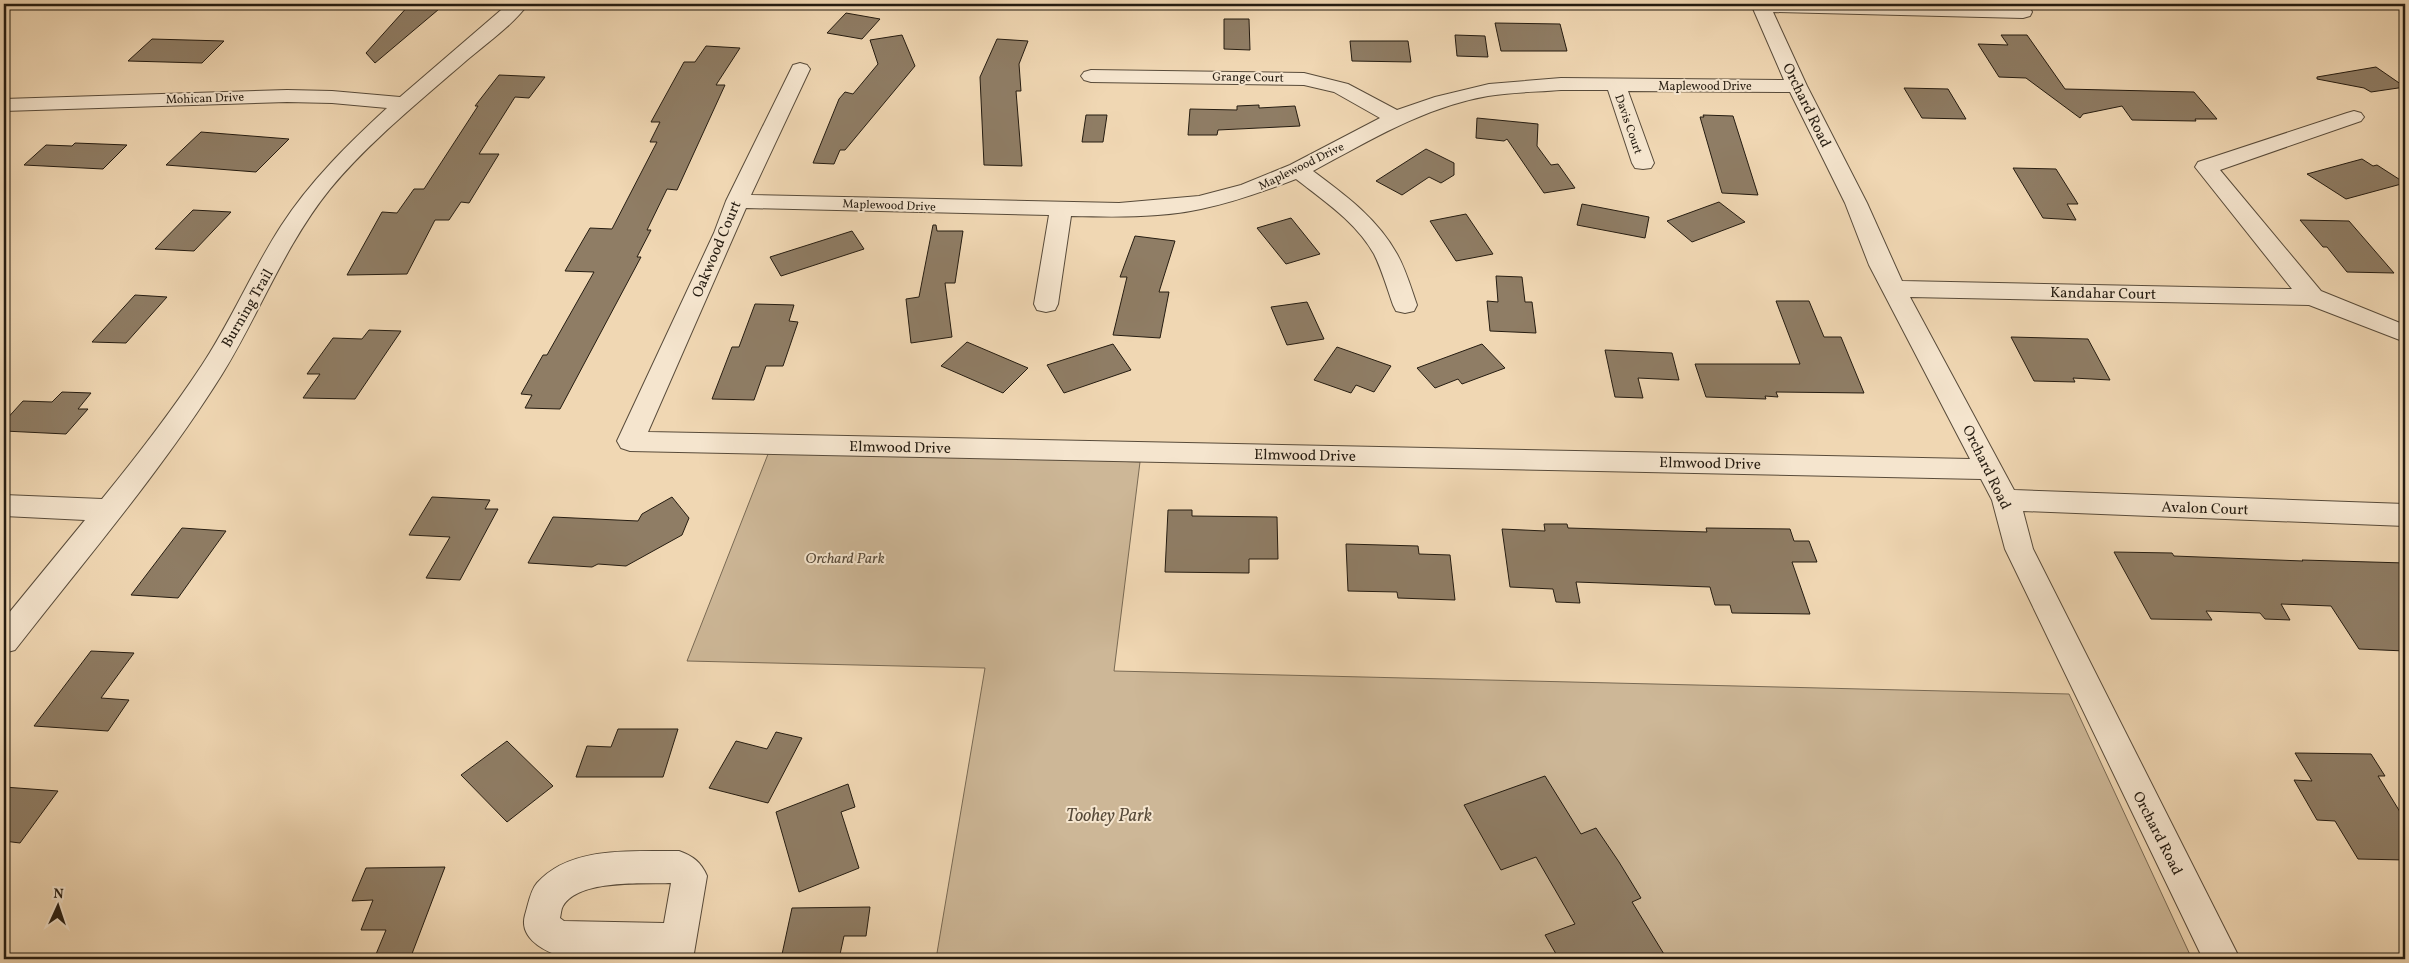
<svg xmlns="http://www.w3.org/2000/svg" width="2409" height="963" viewBox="0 0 2409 963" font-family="Vollkorn,serif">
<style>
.green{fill:#cdb797;stroke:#796a54}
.building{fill:#8f7d65;stroke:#251c11}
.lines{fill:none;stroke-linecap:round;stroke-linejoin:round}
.minor-casing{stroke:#584b3a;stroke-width:2}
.minor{fill:#f5e5ce;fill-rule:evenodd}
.labels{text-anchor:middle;stroke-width:4;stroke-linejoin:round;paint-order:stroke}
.far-street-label{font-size:12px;fill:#251c11;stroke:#f5e5ce}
.street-label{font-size:15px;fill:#251c11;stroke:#f5e5ce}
.park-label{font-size:15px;font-style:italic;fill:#574a39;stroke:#f5e5ce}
.near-park-label{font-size:18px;font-style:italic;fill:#574a39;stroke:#f5e5ce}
</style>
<rect width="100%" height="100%" fill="#f0d7b3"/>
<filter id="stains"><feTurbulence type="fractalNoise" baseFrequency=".004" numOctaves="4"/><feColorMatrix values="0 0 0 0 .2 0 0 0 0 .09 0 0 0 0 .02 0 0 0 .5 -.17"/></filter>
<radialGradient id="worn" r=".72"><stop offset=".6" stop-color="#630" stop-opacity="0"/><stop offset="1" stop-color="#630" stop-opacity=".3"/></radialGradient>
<path class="green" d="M 770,449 L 1140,462 L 1114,671 L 2069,694 L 2192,959 L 936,959 L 985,668 L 687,661 Z"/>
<g class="building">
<path d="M 410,4 L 445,4 L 375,63 L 366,53 Z"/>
<path d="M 846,13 L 880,19 L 862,39 L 827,33 Z"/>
<path d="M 1224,19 L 1249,19 L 1250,50 L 1224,49 Z"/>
<path d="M 1495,23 L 1560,24 L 1567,51 L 1501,51 Z"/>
<path d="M 902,35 L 915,66 L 845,150 L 840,150 L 834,164 L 813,163 L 839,99 L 845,92 L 853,94 L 878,64 L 870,40 Z"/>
<path d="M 1455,35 L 1485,36 L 1488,57 L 1457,56 Z"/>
<path d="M 2001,35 L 2027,35 L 2065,89 L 2194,92 L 2217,119 L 2195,119 L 2196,121 L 2132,120 L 2122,106 L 2083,114 L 2080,118 L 2026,78 L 1999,77 L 1978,44 L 2008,45 Z"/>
<path d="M 152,39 L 224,41 L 202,63 L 128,61 Z"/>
<path d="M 997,39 L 1028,41 L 1019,64 L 1021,91 L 1016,91 L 1022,166 L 984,165 L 980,77 Z"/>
<path d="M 1350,41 L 1408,41 L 1411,62 L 1352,61 Z"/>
<path d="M 706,46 L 740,48 L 716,85 L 725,85 L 677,190 L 667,189 L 647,230 L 651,230 L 637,257 L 641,257 L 560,409 L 525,408 L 532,395 L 521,394 L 543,355 L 547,355 L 594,272 L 565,271 L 590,228 L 612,229 L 657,142 L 650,142 L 660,122 L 651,122 L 684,62 L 695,62 Z"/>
<path d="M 2376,67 L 2405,87 L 2371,92 L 2364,88 L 2317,79 L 2317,77 Z"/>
<path d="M 499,75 L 545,77 L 529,98 L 515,97 L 479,154 L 499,154 L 469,203 L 461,202 L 449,220 L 435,220 L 407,274 L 347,275 L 382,212 L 397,213 L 414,189 L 424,189 L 478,106 L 475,106 Z"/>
<path d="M 1904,88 L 1948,89 L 1966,119 L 1922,118 Z"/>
<path d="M 1259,105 L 1259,108 L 1295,106 L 1300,126 L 1218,130 L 1217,135 L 1188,135 L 1190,109 L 1237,110 L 1237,106 Z"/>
<path d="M 1086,115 L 1107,115 L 1103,142 L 1082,142 Z"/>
<path d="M 1703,115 L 1733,116 L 1758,195 L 1722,193 L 1700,117 L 1704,117 Z"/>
<path d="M 1477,118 L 1538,124 L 1537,146 L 1551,165 L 1558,164 L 1575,188 L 1544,193 L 1507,139 L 1504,141 L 1476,138 Z"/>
<path d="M 201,132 L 289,139 L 256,172 L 166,165 Z"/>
<path d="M 75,143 L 127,145 L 103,169 L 24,165 L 46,145 L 72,146 Z"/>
<path d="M 1426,149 L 1454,163 L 1454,175 L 1441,183 L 1429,177 L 1402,195 L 1376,181 Z"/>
<path d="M 2362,159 L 2373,166 L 2377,165 L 2405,183 L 2346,199 L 2307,174 Z"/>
<path d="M 2013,168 L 2056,169 L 2078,204 L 2067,204 L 2076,220 L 2043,218 Z"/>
<path d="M 1719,202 L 1745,222 L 1692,242 L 1667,221 Z"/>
<path d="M 1582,204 L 1649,217 L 1645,238 L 1577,225 Z"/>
<path d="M 193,210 L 231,212 L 194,251 L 155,249 Z"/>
<path d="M 1466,214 L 1493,254 L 1456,261 L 1430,221 Z"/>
<path d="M 1291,218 L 1320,254 L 1286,264 L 1257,228 Z"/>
<path d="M 2300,220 L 2349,221 L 2394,273 L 2347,272 L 2327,247 L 2323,247 Z"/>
<path d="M 933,225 L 936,225 L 937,231 L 963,231 L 955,283 L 945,283 L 952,337 L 911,343 L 906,299 L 919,297 Z"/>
<path d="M 852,231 L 864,249 L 781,276 L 770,257 Z"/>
<path d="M 1135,236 L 1175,241 L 1159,292 L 1169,292 L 1160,338 L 1113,335 L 1127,277 L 1120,277 Z"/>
<path d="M 1496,276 L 1522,277 L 1525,302 L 1532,302 L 1536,333 L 1490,331 L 1487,301 L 1498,302 Z"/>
<path d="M 135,295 L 167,297 L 126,343 L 92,342 Z"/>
<path d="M 1776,301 L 1809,301 L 1824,337 L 1841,337 L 1864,393 L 1776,392 L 1778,397 L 1765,396 L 1766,399 L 1706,397 L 1695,364 L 1800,364 Z"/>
<path d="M 1307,302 L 1324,339 L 1287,345 L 1271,307 Z"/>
<path d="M 755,304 L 794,305 L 789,321 L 798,322 L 783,366 L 766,366 L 754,400 L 712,399 L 732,347 L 739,347 Z"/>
<path d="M 369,330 L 401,331 L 355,399 L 303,398 L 320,374 L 307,374 L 333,338 L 362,339 Z"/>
<path d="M 2011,337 L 2088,339 L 2110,380 L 2073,378 L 2075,382 L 2034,381 Z"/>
<path d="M 967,342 L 1028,368 L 1003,393 L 941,366 Z"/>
<path d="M 1113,344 L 1131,370 L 1064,393 L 1047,365 Z"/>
<path d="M 1482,344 L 1505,368 L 1462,384 L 1458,379 L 1435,388 L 1417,368 Z"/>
<path d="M 1337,347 L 1391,366 L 1374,392 L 1356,385 L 1351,393 L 1314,380 Z"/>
<path d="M 1605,350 L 1672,353 L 1679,380 L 1638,378 L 1643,398 L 1615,397 Z"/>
<path d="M 62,392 L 91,393 L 78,409 L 88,409 L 66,434 L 4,431 L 4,422 L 23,401 L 52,402 Z"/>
<path d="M 432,497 L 490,500 L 485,509 L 498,509 L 460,580 L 426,578 L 450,537 L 409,535 Z"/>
<path d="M 672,497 L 689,518 L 682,535 L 626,566 L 598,564 L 592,567 L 528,563 L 553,517 L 638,521 L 642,514 Z"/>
<path d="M 1168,510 L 1192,510 L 1192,516 L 1277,517 L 1278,559 L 1249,559 L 1249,573 L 1165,572 Z"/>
<path d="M 1544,524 L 1567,524 L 1568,528 L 1707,532 L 1706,528 L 1790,529 L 1794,541 L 1809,541 L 1817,562 L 1792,562 L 1810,614 L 1732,613 L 1730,605 L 1715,605 L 1710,587 L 1576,582 L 1580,603 L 1556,602 L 1553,589 L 1510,587 L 1502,529 L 1545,531 Z"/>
<path d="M 182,528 L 226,531 L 178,598 L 131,595 Z"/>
<path d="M 1346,544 L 1418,546 L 1419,554 L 1450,555 L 1455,600 L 1398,598 L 1397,592 L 1348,591 Z"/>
<path d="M 2114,552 L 2172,553 L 2174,556 L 2303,561 L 2302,560 L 2405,563 L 2405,651 L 2359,649 L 2331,606 L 2281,604 L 2290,620 L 2265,619 L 2260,613 L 2206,611 L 2212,620 L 2151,619 Z"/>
<path d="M 91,651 L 134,653 L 101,698 L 129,700 L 108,731 L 34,726 Z"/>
<path d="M 618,729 L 678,729 L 663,777 L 576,777 L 587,746 L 611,747 Z"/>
<path d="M 776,732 L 802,738 L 768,803 L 709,788 L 736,741 L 767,749 Z"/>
<path d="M 507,741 L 553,786 L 507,822 L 461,775 Z"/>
<path d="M 2295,753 L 2371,754 L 2385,776 L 2378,776 L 2405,820 L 2405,860 L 2358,859 L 2335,821 L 2317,820 L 2294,780 L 2312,781 Z"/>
<path d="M 1545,776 L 1581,834 L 1596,828 L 1619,862 L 1641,898 L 1632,902 L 1667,959 L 1559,959 L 1545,935 L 1575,924 L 1536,857 L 1501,870 L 1464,805 Z"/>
<path d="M 848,784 L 855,807 L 841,812 L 859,868 L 799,892 L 776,812 Z"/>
<path d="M 4,787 L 58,791 L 20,843 L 4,841 Z"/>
<path d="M 445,867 L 410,959 L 374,959 L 386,930 L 361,930 L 373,900 L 352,901 L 366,868 Z"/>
<path d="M 870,907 L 866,936 L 844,936 L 839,959 L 781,959 L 792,908 Z"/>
</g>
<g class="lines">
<defs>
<g id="minor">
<path d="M 508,4 L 528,4 C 514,24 486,44 467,60 C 420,101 370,141 330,189 C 284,246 259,315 221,376 C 160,473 85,560 15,650 L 4,653 L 4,619 L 85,520 L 4,516 L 4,495 L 102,499 C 137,456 171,412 202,365 C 231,321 252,271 281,226 C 310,181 348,144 387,108 L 332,103 L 287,102 L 4,111 L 4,99 L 287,90 L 332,91 L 400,97 Z"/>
<path d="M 1751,4 L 2023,6 L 2030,8 L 2032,12 L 2030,16 L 2023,18 L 1773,12 L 1807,86 L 1867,203 L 1902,281 L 2292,289 L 2195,167 L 2198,162 L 2347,113 L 2354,111 L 2361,113 L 2364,117 L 2361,121 L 2220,170 L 2321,291 L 2405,325 L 2405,342 L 2309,305 L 1910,297 L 2014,490 L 2405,504 L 2405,526 L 2023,511 L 2033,549 L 2240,959 L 2203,959 L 2005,549 L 1992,500 L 1981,479 L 630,451 L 621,448 L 617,441 L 714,233 L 726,201 L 793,65 L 800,63 L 807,65 L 810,69 L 751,195 L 1119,203 L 1199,196 L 1241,185 L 1290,165 L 1380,118 L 1334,92 L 1304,85 L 1091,82 L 1084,80 L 1081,76 L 1084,72 L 1091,70 L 1304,73 L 1348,84 L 1397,110 L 1435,97 L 1489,84 L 1561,78 L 1784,80 ZM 1561,90 L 1608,90 L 1632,163 L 1635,168 L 1643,169 L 1651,168 L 1654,163 L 1628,91 L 1790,92 L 1845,203 L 1869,265 L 1970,459 L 648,432 L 746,208 L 1049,215 L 1034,304 L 1037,310 L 1046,312 L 1055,310 L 1058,304 L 1071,216 C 1112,217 1161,218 1201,209 C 1234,202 1265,191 1296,179 C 1324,201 1356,222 1374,254 C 1382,270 1387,288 1393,305 L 1396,311 L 1405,313 L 1414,311 L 1417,305 C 1411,288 1406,270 1397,254 C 1377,218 1345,195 1313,171 C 1369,141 1424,107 1488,96 C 1512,92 1537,92 1561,90 Z"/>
<path d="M 679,851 C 693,856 701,862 707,876 L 693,959 L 557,955 C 540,949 519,936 525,915 C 528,906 530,891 537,883 C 571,845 633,852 679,851 ZM 671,883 L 664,923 L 564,921 L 560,918 C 561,914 561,909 563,906 C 579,879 643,884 671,883 Z"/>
</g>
</defs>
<use href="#minor" class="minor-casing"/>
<use href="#minor" class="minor"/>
</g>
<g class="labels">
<g class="far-street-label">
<text transform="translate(1248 77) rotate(1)" y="4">Grange Court</text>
<text x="1705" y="90">Maplewood Drive</text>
<text transform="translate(205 98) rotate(-2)" y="4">Mohican Drive</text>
<text transform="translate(1629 124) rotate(71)" y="4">Davis Court</text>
<text transform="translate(1301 166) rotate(-26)" y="4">Maplewood Drive</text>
<text transform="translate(889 205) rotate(2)" y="4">Maplewood Drive</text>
</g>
<g class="street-label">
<text transform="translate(1807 105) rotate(64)" y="5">Orchard Road</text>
<text transform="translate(716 249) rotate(-67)" y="5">Oakwood Court</text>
<text transform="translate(2103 293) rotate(1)" y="5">Kandahar Court</text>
<text transform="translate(247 308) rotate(-60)" y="5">Burning Trail</text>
<text transform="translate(900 447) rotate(1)" y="5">Elmwood Drive</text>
<text transform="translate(1305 455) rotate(1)" y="5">Elmwood Drive</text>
<text transform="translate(1710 463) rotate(1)" y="5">Elmwood Drive</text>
<text transform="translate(1987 467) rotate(64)" y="5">Orchard Road</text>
<text transform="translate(2205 508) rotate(2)" y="5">Avalon Court</text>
<text transform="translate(2158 833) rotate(63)" y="5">Orchard Road</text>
</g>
<g class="park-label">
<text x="845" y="563">Orchard Park</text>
</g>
<g class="near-park-label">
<text x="1109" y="821">Toohey Park</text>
</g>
</g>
<rect width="2409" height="963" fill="none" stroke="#f0d7b3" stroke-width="20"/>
<rect x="5" y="5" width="2399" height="953" fill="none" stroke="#251c11" stroke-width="2.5"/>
<rect x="10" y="10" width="2389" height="943" fill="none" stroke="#251c11"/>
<g transform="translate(58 906) rotate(3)" stroke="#f5e5ce" stroke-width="4" paint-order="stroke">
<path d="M0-4L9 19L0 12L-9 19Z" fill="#251c11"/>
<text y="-8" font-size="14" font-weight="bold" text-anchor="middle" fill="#251c11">N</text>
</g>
<rect width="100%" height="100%" filter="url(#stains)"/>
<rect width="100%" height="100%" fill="url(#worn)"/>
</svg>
